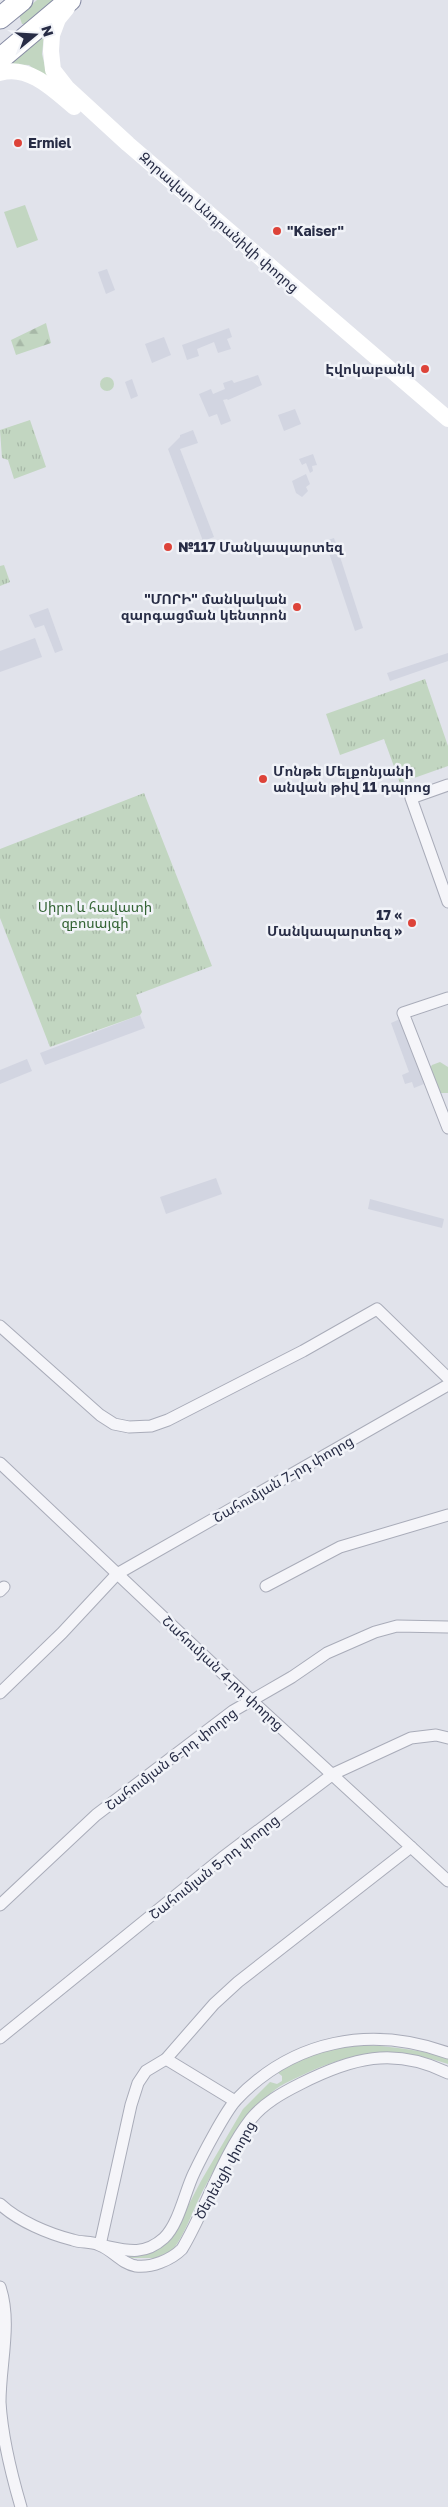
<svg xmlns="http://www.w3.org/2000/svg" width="448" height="2507" viewBox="0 0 448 2507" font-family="'Golos Text','Noto Sans Armenian',sans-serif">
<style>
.built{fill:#d2d5e1}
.grass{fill:#c2d6c1}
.forest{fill:url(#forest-firs)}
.park{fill:url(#park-tufts)}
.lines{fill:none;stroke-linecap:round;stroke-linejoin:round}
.street-casing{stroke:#a9acb9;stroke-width:13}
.highway-casing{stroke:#878ca4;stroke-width:23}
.street{stroke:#f5f5f9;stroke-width:11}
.secondary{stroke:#fff;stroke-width:16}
.highway{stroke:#fff;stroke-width:21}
.poi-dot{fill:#dd4339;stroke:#f1f3f8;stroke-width:2}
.labels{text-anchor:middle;stroke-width:5;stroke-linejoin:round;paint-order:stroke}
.poi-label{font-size:14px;font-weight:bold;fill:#272c45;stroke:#f1f3f8;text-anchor:start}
.street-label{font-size:14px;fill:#272c45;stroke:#f1f3f8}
.park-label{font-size:14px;fill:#336334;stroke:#f1f3f8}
</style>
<defs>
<pattern id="forest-firs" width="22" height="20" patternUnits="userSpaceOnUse" patternTransform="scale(1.25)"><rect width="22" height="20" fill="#c2d6c1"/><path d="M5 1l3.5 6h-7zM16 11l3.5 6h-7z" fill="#a7b8a7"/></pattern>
<pattern id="park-tufts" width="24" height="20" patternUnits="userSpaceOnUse" patternTransform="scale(1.25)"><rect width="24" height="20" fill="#c2d6c1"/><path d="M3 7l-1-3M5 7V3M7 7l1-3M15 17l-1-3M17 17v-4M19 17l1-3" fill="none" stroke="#a7b8a7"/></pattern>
</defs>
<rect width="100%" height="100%" fill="#e1e3eb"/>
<g class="built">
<path d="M 107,269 L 115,290 L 106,294 L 98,272 Z"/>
<path d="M 229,328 L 232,337 L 227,339 L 231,349 L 218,353 L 214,342 L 197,349 L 199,356 L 187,360 L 182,345 Z"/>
<path d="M 164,337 L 171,355 L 152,363 L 145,344 Z"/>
<path d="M 258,375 L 262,385 L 228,400 L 227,399 L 223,400 L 231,421 L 221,425 L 217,414 L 209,417 L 199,394 L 211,389 L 213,394 L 225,389 L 223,383 L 232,380 L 234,383 Z"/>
<path d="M 132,379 L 138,396 L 131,399 L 125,382 Z"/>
<path d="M 295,409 L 301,424 L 284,431 L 278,415 Z"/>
<path d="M 193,430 L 198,443 L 180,449 L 214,537 L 203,541 L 168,449 L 180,437 L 180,435 Z"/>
<path d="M 313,454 L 317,465 L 312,466 L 313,471 L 310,473 L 306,463 L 302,465 L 299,459 Z"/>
<path d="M 306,474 L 310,484 L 306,487 L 308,491 L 302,497 L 296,493 L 292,481 Z"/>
<path d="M 334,538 L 363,628 L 355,631 L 325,541 Z"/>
<path d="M 48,608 L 63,650 L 55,653 L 44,625 L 35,628 L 29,615 Z"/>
<path d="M 35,638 L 42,657 L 0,672 L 0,651 Z"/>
<path d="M 448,653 L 448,661 L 390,681 L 387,673 Z"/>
<path d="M 140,1015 L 145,1028 L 45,1065 L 40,1053 Z"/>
<path d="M 400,1019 L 424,1084 L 414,1088 L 412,1082 L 405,1084 L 402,1075 L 409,1072 L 391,1023 Z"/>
<path d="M 27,1059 L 32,1071 L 0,1084 L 0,1070 Z"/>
<path d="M 216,1178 L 222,1194 L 166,1214 L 160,1197 Z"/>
<path d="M 370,1199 L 444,1219 L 442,1228 L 368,1209 Z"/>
</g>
<g class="grass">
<path d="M 37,0 L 56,0 L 27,24 L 22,24 L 19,15 Z"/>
<path d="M 44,35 L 42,54 L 48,80 L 29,65 L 8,64 Z"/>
<path d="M 25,205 L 38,240 L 17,248 L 4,212 Z"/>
<path d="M 440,1062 L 448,1067 L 448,1093 L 436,1093 L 428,1071 L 432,1065 Z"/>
<path d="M 343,2044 C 380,2045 413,2048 448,2058 L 448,2064 C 398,2047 359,2050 311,2071 C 297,2078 282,2083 271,2093 C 243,2117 224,2152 207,2183 C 194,2205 187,2232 172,2251 L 155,2258 L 126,2258 L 175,2231 L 201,2181 L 243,2109 L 270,2082 L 277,2084 L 282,2081 L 282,2076 L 277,2072 L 312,2052 Z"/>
</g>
<path class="forest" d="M 46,323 L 51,343 L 16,355 L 11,340 Z"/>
<g class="park">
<circle cx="107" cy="384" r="7"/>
<path d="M 30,420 L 46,467 L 14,479 L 8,460 L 2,458 L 0,430 Z"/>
<path d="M 4,565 L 10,582 L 0,586 L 0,566 Z"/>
<path d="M 425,679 L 448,746 L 448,766 L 400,783 L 384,739 L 340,755 L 326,714 Z"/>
<path d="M 144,793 L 212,966 L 136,995 L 142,1012 L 140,1015 L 50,1047 L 0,918 L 0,849 Z"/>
</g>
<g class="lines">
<defs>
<g id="street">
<path d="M 448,785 L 411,798 L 448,902"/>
<path d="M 448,998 L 403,1013 L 448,1128"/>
<path d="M 0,1326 L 100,1415 L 114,1424 L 129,1427 L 151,1426 L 168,1420 L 303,1351 L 377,1309 L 448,1378"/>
<path d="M 0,1463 L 252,1701 L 448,1881"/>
<path d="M 266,1586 L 340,1547 L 448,1515"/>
<path d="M 0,1591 L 4,1587"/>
<path d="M 0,1693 L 62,1633 L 117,1574 L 448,1385"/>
<path d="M 411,1847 L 238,1982 L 214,2004 L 166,2059 L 146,2071 L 138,2083 L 131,2105 L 100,2245 C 125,2250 143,2257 164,2238 C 179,2224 185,2191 194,2173 C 202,2156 225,2112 236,2100 C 293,2040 370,2025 448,2053"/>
<path d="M 0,1905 L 96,1815 L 233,1711 L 292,1677 L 327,1653 L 375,1632 L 397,1626 L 448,1627"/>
<path d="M 0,2038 L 222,1858 L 333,1774 L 411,1738 L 436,1735 L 448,1738"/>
<path d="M 166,2059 L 235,2101"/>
<path d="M 0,2204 C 18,2221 49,2234 73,2240 C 81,2243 91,2241 99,2245 C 113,2250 120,2263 136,2266 C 151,2268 171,2260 182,2249 C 206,2209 222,2156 251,2119 C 264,2103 282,2093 300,2084 C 351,2058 394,2046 448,2073"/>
<path d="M 0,2287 C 12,2323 0,2364 0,2402 C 2,2437 11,2473 21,2507"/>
</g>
<g id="highway">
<path d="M 0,18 L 22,0"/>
<path d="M 0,59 L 70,0"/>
</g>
</defs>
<use href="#street" class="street-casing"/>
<use href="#highway" class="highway-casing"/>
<use href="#street" class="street"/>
<g class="secondary">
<path d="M 67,8 L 58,19 L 52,35 L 51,51 L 53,70 L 67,88 L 128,144 L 448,419"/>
<path d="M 0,73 C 28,64 54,90 74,107"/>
</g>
<use href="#highway" class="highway"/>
</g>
<g class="poi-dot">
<circle cx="18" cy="143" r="5"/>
<circle cx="277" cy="231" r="5"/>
<circle cx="425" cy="369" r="5"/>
<circle cx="168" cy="547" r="5"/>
<circle cx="297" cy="607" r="5"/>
<circle cx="263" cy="779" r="5"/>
<circle cx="412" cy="923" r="5"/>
</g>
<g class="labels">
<g class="poi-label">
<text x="28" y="148">Ermiel</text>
<text x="287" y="236">"Kaiser"</text>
<text x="415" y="374" text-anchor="end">Էվոկաբանկ</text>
<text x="178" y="552">№117 Մանկապարտեզ</text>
<text x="287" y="604" text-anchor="end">"ՄՈՐԻ" մանկական<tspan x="287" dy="16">զարգացման կենտրոն</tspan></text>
<text x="273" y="776">Մոնթե Մելքոնյանի<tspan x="273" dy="16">անվան թիվ 11 դպրոց</tspan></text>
<text x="402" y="920" text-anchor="end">17 «<tspan x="402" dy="16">Մանկապարտեզ »</tspan></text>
</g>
<g class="street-label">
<text transform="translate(219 222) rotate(41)" y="5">Զորավար Անդրանիկի փողոց</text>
<text transform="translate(283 1479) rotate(-30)" y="5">Շահումյան 7-րդ փողոց</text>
<text transform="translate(223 1673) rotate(43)" y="5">Շահումյան 4-րդ փողոց</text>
<text transform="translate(171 1759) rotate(-37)" y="5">Շահումյան 6-րդ փողոց</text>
<text transform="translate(214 1867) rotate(-38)" y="5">Շահումյան 5-րդ փողոց</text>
<text transform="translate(225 2170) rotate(-61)" y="5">Ծերենցի փողոց</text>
</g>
<g class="park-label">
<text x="95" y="912">Սիրո և հավատի<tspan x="95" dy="16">զբոսայգի</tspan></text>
</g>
</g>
<g transform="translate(35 35) rotate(72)" stroke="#f1f3f8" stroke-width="4" paint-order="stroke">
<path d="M0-4L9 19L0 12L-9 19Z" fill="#272c45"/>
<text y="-8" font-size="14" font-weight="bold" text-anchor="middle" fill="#272c45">N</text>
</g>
</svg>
